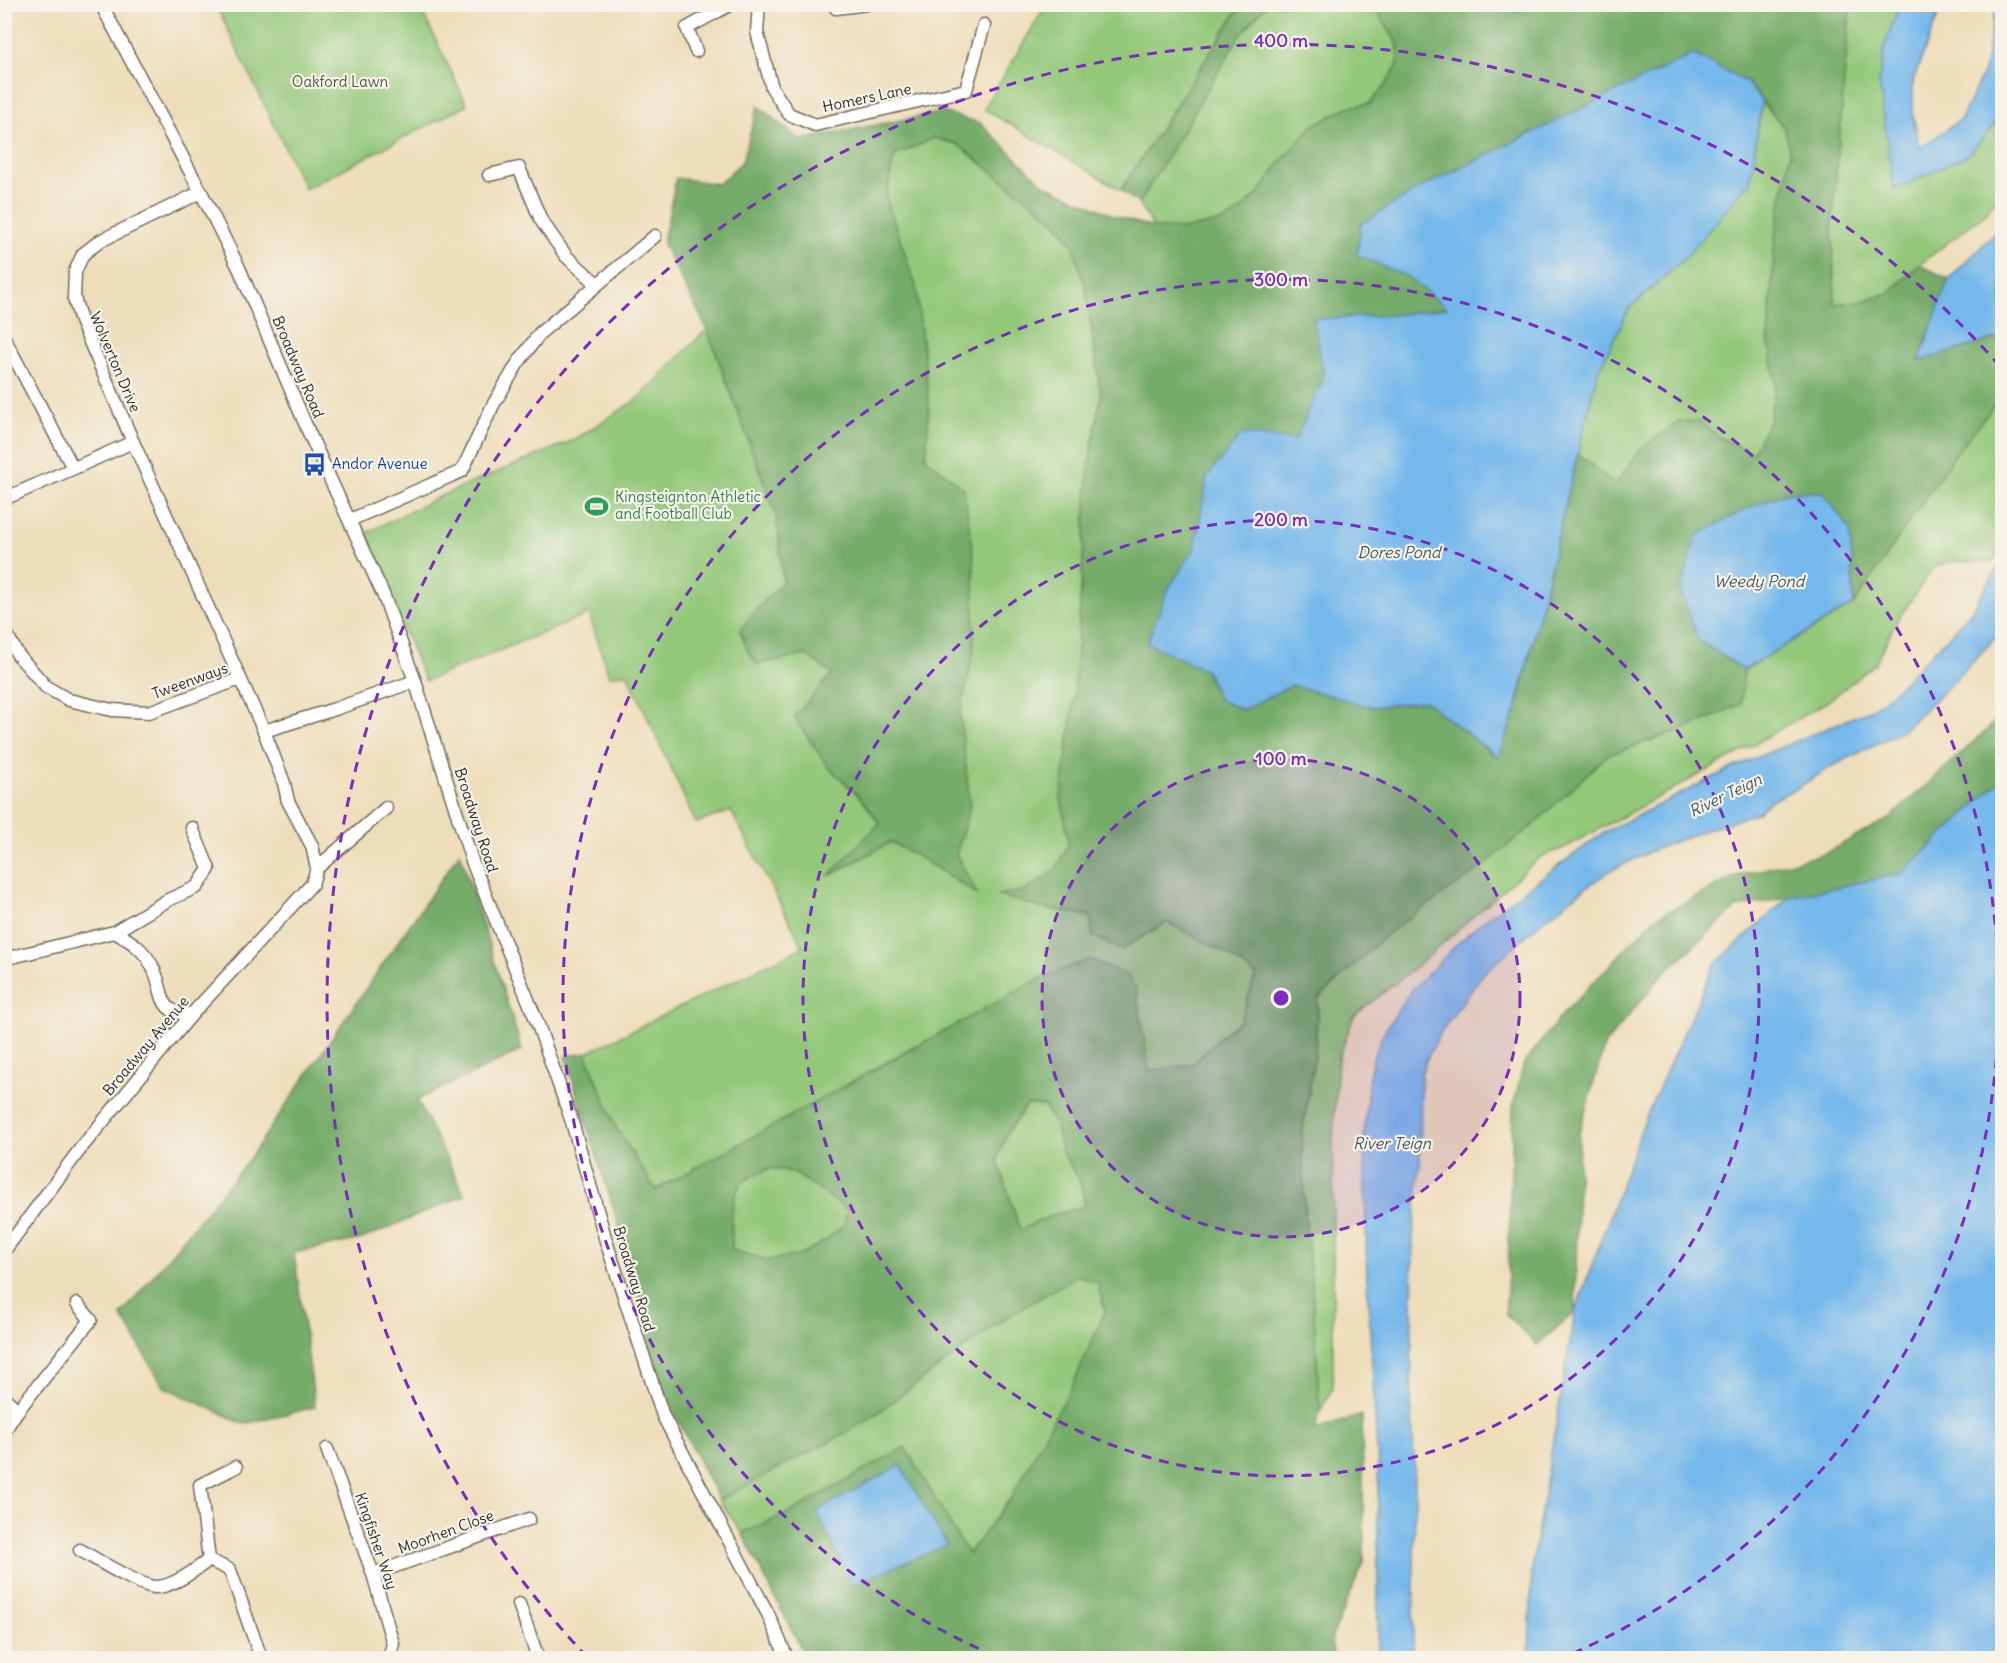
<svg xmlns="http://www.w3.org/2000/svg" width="2007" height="1663" viewBox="0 0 2007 1663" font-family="Delius,sans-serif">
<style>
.green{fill:#93c879;stroke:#5f7a52;stroke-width:1.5}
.forest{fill:#76ac69;stroke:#506c4a;stroke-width:1.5;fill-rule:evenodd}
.water{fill:#75b8eb;stroke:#50728b;stroke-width:1.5}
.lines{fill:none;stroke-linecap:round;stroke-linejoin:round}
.minor-casing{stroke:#6f695d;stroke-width:15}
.minor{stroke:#fff;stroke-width:12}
.ring{fill:none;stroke:#7b2cbf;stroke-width:3;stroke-dasharray:10 8}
.labels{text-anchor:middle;stroke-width:4.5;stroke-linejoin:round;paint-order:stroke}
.park-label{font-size:15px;fill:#4a5a42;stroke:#f7f3e8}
.street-label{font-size:15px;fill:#2b2b2b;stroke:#f7f3e8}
.transit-label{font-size:15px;fill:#164399;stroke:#f7f3e8;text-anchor:start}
.leisure-label{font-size:15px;fill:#27864d;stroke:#f7f3e8;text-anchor:start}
.water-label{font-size:16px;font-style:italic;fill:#415565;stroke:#f7f3e8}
.centre{fill:#7b2cbf;stroke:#f7f3e8;stroke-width:3}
.ring-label{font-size:18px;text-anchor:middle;font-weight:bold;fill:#7b2cbf;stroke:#f7f3e8;stroke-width:4.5;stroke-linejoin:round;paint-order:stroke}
</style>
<rect width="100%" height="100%" fill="#f7f3e8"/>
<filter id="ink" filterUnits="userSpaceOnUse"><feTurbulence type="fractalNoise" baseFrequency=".0167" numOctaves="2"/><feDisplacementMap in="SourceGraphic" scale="12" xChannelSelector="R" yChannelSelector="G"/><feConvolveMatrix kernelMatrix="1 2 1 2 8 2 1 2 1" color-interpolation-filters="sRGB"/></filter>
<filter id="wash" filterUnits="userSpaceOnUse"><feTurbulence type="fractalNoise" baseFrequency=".008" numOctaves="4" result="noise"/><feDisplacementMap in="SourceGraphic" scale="24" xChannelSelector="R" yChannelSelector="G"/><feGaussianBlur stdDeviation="1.35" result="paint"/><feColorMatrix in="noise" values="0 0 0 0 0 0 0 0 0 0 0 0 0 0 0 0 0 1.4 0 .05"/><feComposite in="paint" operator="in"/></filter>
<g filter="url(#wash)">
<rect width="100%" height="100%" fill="#eeddba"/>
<g class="green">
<path d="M 216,5 L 419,5 L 467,105 L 305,189 Z"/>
<path d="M 1046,5 L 1241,5 L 1121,190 L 984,109 Z"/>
<path d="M 1266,5 L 1364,5 L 1378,13 L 1398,44 L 1398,64 L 1385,86 L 1369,104 L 1348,107 L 1312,126 L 1279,164 L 1259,193 L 1240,211 L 1224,221 L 1185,229 L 1154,228 L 1139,204 L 1238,38 Z"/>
<path d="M 1848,5 L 1899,5 L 1885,45 L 1879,81 L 1894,190 L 1967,156 L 2002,116 L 2002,190 L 1987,212 L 1919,265 L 1889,293 L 1859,302 L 1835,304 L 1832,225 L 1850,8 Z"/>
<path d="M 1762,102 L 1785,129 L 1790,154 L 1775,238 L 1768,338 L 1776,382 L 1769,422 L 1753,453 L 1722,439 L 1699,421 L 1641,449 L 1615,485 L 1578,454 L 1597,373 L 1629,309 L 1687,256 L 1750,181 Z"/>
<path d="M 934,138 L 957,144 L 1056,222 L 1073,244 L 1086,289 L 1101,396 L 1089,465 L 1074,701 L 1061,798 L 1069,843 L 1055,870 L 1025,891 L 999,895 L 1042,908 L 1091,916 L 1121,950 L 1167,922 L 1224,952 L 1256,975 L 1240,1021 L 1224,1033 L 1193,1064 L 1148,1071 L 1136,988 L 914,1046 L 773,1127 L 655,1190 L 617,1130 L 586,1053 L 803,947 L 731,811 L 696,823 L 627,673 L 609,676 L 589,614 L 425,681 L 364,534 L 443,495 L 574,440 L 638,399 L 707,329 L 777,517 L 783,583 L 756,610 L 740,631 L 748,651 L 757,664 L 807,655 L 832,674 L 828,767 L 861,798 L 880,824 L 831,875 L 891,842 L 924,860 L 977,894 L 956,854 L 970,806 L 960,714 L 974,650 L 964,489 L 926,458 L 929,404 L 916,287 L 886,198 L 894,156 Z"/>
<path d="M 2002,395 L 2002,548 L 1992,561 L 1948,562 L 1933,568 L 1896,622 L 1875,664 L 1827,702 L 1732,757 L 1564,848 L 1540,857 L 1422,962 L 1354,1016 L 1338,1059 L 1333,1136 L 1333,1387 L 1320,1412 L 1314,1313 L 1305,1215 L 1302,1135 L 1315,1053 L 1318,999 L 1389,932 L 1533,825 L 1606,756 L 1692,726 L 1741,704 L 1744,670 L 1854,604 L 1950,461 Z"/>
<path d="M 1027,1105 L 1045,1106 L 1055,1124 L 1062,1152 L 1080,1180 L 1085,1207 L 1053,1215 L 1020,1230 L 997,1159 L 1007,1133 Z"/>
<path d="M 770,1168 L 793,1172 L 848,1210 L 844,1225 L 825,1241 L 798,1256 L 767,1260 L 732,1250 C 732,1231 728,1194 744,1181 C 751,1175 763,1172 770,1168 Z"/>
<path d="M 1078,1275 L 1098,1282 L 1105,1312 L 1074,1382 L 1011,1498 L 968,1554 L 789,1513 L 742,1533 L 719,1500 L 861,1424 L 1004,1319 Z"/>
</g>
<g class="forest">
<path d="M 1241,5 L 1266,5 L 1238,38 L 1139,204 L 1121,190 Z"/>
<path d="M 1364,5 L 1848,5 L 1850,8 L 1832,225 L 1835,304 L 1859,302 L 1889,293 L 1919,265 L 1949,279 L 1919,360 L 2002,337 L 2002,395 L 1950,461 L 1854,604 L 1850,529 L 1698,640 L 1744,670 L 1741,704 L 1692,726 L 1606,756 L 1533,825 L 1473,874 L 1389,932 L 1318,999 L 1315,1053 L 1302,1135 L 1305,1215 L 1314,1313 L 1320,1412 L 1315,1430 L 1362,1415 L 1364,1562 L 1332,1636 L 1333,1658 L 806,1658 L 742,1533 L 789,1513 L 905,1447 L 968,1554 L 1011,1498 L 1074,1382 L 1105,1312 L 1098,1283 L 1078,1275 L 1004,1319 L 862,1424 L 719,1500 L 659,1383 L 631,1264 L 565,1056 L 586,1053 L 617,1130 L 656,1190 L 1037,980 L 1089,959 L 1127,975 L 1136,988 L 1149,1071 L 1193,1064 L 1224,1033 L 1240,1021 L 1256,975 L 1224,952 L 1167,922 L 1121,950 L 1092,936 L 1091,916 L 1042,908 L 997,895 L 1025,891 L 1055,870 L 1069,843 L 1061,798 L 1074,701 L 1089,465 L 1101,396 L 1086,289 L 1073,244 L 1056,222 L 957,144 L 934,138 L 894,156 L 886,197 L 916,287 L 929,404 L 926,458 L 964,489 L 974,560 L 974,650 L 960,714 L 970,806 L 956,854 L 978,895 L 924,860 L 891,842 L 828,876 L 880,823 L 861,798 L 828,767 L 794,717 L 832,674 L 807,655 L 757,664 L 748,651 L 740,630 L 756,610 L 783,582 L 777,517 L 707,329 L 663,244 L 676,178 L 718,184 L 742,162 L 758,106 L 800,140 L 942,112 L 980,123 L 1043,184 L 1115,216 L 1154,228 L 1185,229 L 1224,221 L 1240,211 L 1259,193 L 1279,164 L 1312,126 L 1348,107 L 1369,104 L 1385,86 L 1398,64 L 1398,44 L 1378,13 ZM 1693,54 L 1747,82 L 1785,129 L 1790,154 L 1775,238 L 1768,338 L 1776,382 L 1769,422 L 1753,453 L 1722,439 L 1699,421 L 1678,422 L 1641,449 L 1615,485 L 1578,454 L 1517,709 L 1497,757 L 1425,701 L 1371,707 L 1292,685 L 1243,710 L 1219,700 L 1168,589 L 1195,548 L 1295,441 L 1324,378 L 1315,320 L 1394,315 L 1448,308 L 1408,277 L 1358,255 L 1361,224 L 1424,186 ZM 1027,1105 L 1044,1106 L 1055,1124 L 1062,1152 L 1080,1180 L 1085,1206 L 1053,1215 L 1020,1230 L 997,1159 L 1007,1133 ZM 770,1168 L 793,1172 L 848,1210 L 844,1225 L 825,1241 L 798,1256 L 767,1260 L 732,1250 C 732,1231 728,1194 744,1181 C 751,1175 763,1172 770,1168 Z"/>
<path d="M 2002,714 L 2002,779 L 1901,874 L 1736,908 L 1665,972 L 1605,1044 L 1579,1133 L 1575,1312 L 1537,1345 L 1505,1314 L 1508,1274 L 1513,1106 L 1524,1063 L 1562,1015 L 1655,918 L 1736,876 L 1824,854 L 1890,818 L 1988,729 Z"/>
<path d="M 460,852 L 522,1050 L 417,1100 L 465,1195 L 362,1239 L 294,1253 L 315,1407 L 244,1424 L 164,1387 L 121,1315 L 247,1162 Z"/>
</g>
<g class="water">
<path d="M 1899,5 L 1942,5 L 1913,81 L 1913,116 L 1920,148 L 1961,119 L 1984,71 L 1996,5 L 2002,5 L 2002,116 L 1967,156 L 1894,190 L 1879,81 L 1885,45 Z"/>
<path d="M 1693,54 L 1747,82 L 1762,102 L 1750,181 L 1687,256 L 1629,309 L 1597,373 L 1516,710 L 1498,757 L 1425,701 L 1371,707 L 1292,685 L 1243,710 L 1219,700 L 1206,670 L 1147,643 L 1168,589 L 1195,548 L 1207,477 L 1242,434 L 1295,440 L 1324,378 L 1314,319 L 1394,315 L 1447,308 L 1408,277 L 1357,255 L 1361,224 L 1424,186 Z"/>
<path d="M 2002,226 L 2002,337 L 1919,361 L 1949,279 Z"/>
<path d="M 1788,492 L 1822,492 L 1850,529 L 1854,604 L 1744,670 L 1698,640 L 1681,591 L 1696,536 L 1746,509 Z"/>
<path d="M 2002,561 L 2002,631 L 1956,679 L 1902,731 L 1831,767 L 1797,788 L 1770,801 L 1759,812 L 1689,836 L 1649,852 L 1608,872 L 1587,887 L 1539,924 L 1482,975 L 1443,1029 L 1426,1060 L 1421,1075 L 1420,1167 L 1413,1238 L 1411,1394 L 1415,1484 L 1413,1658 L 1378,1658 L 1378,1466 L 1367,1280 L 1364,1133 L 1369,1076 L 1374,1055 L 1383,1034 L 1410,992 L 1458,943 L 1484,920 L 1605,832 L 1732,768 L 1870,710 L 1893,692 L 1952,633 L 1972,610 Z"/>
<path d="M 2002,779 L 2002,1658 L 1529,1658 L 1532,1565 L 1575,1312 L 1644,1122 L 1714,965 L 1789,897 L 1901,874 Z"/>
<path d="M 900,1465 L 947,1545 L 852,1585 L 817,1511 Z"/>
</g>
</g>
<g filter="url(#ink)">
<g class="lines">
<defs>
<g id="minor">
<path d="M 101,4 L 201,192 L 239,268 L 310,435 L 383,594 L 415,681 L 473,864 L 537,1022 L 572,1122 L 606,1241 L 663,1416 L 768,1614 L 787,1658"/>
<path d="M 759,4 L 757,32 L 772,88 L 789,114 L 815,125 L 966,90 L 984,25"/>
<path d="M 836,8 L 867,4"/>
<path d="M 696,51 L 687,28 L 731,4"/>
<path d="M 489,175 L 519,168 L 541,220 L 566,256 L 596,283"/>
<path d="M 4,311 L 5,310"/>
<path d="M 4,338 L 73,468"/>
<path d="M 133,442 L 264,731 L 335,709 L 415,681"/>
<path d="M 4,499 L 133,442 L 81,321 L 74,298 L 75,272 L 83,254 L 100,241 L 201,192"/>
<path d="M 350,520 L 462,471 L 493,405 L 518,363 L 540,333 L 655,236"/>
<path d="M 4,630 L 18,655 L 46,687 L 69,700 L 112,710 L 149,712 L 240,679"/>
<path d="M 264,731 L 284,783 L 288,801 L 312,846 L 317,868"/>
<path d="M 114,932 C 132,941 146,951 154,970 C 165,994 157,1014 192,1014"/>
<path d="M 4,959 L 114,932 L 168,900 L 197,887 L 209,869 L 192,828"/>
<path d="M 4,1251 L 81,1148 L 192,1014 L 312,884 L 317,868 L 386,808"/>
<path d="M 4,1398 L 18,1410"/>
<path d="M 4,1431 L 18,1410 L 91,1320 L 77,1304"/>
<path d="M 327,1449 L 373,1574 L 393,1644 L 389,1658"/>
<path d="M 80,1550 C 96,1559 139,1586 155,1587 C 172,1588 196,1569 209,1560 L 230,1570 L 261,1658"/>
<path d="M 209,1560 L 200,1485 L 236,1467"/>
<path d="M 373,1574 L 529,1519"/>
<path d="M 519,1604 L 538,1658"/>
</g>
</defs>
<use href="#minor" class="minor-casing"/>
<use href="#minor" class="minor"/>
</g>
</g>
<circle cx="1281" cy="998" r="239" fill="#7b2cbf" fill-opacity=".12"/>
<g class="ring">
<circle cx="1281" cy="998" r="239"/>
<circle cx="1281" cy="998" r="478"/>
<path d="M995 1656A718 718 0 1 1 1567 1656"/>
<path d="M587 1657A957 957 0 1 1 1998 364"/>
</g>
<defs>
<symbol id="bus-bare" viewBox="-9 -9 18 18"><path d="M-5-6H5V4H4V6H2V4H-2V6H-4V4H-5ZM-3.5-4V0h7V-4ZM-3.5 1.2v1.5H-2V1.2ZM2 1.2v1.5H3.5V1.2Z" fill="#1a4fb4" stroke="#f7f3e8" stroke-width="2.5" paint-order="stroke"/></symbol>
<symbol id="stadium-bare" viewBox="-9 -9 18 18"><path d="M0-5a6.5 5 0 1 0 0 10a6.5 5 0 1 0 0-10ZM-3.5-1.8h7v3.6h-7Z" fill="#2e9e5b" stroke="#f7f3e8" stroke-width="2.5" paint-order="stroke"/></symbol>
</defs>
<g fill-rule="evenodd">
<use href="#bus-bare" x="298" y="448" width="33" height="33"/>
<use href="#stadium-bare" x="580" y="490" width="33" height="33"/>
</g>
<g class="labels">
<g class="park-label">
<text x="340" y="87">Oakford Lawn</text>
</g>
<g class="street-label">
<text transform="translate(867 98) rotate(-12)" y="5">Homers Lane</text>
<text transform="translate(115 362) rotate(67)" y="5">Wolverton Drive</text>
<text transform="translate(298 367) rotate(67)" y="5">Broadway Road</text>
<text transform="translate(190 681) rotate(-20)" y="5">Tweenways</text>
<text transform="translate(476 820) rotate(72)" y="5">Broadway Road</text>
<text transform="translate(146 1046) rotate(-50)" y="5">Broadway Avenue</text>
<text transform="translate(634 1279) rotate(73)" y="5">Broadway Road</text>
<text transform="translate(446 1532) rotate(-20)" y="5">Moorhen Close</text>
<text transform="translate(376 1541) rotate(71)" y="5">Kingfisher Way</text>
</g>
<g class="transit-label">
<text x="332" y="469">Andor Avenue</text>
</g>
<g class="leisure-label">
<text x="615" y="502">Kingsteignton Athletic<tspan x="615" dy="17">and Football Club</tspan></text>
</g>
<g class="water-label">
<text x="1399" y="558">Dores Pond</text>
<text x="1759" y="587">Weedy Pond</text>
<text transform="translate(1725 795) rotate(-26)" y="6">River Teign</text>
<text x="1392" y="1149">River Teign</text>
</g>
</g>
<circle cx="1281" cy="998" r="9" class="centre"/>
<g class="ring-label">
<text x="1281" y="47">400 m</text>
<text x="1281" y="286">300 m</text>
<text x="1281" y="526">200 m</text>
<text x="1281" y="765">100 m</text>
</g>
<rect width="2007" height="1663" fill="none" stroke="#f7f3e8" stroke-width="24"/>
</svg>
